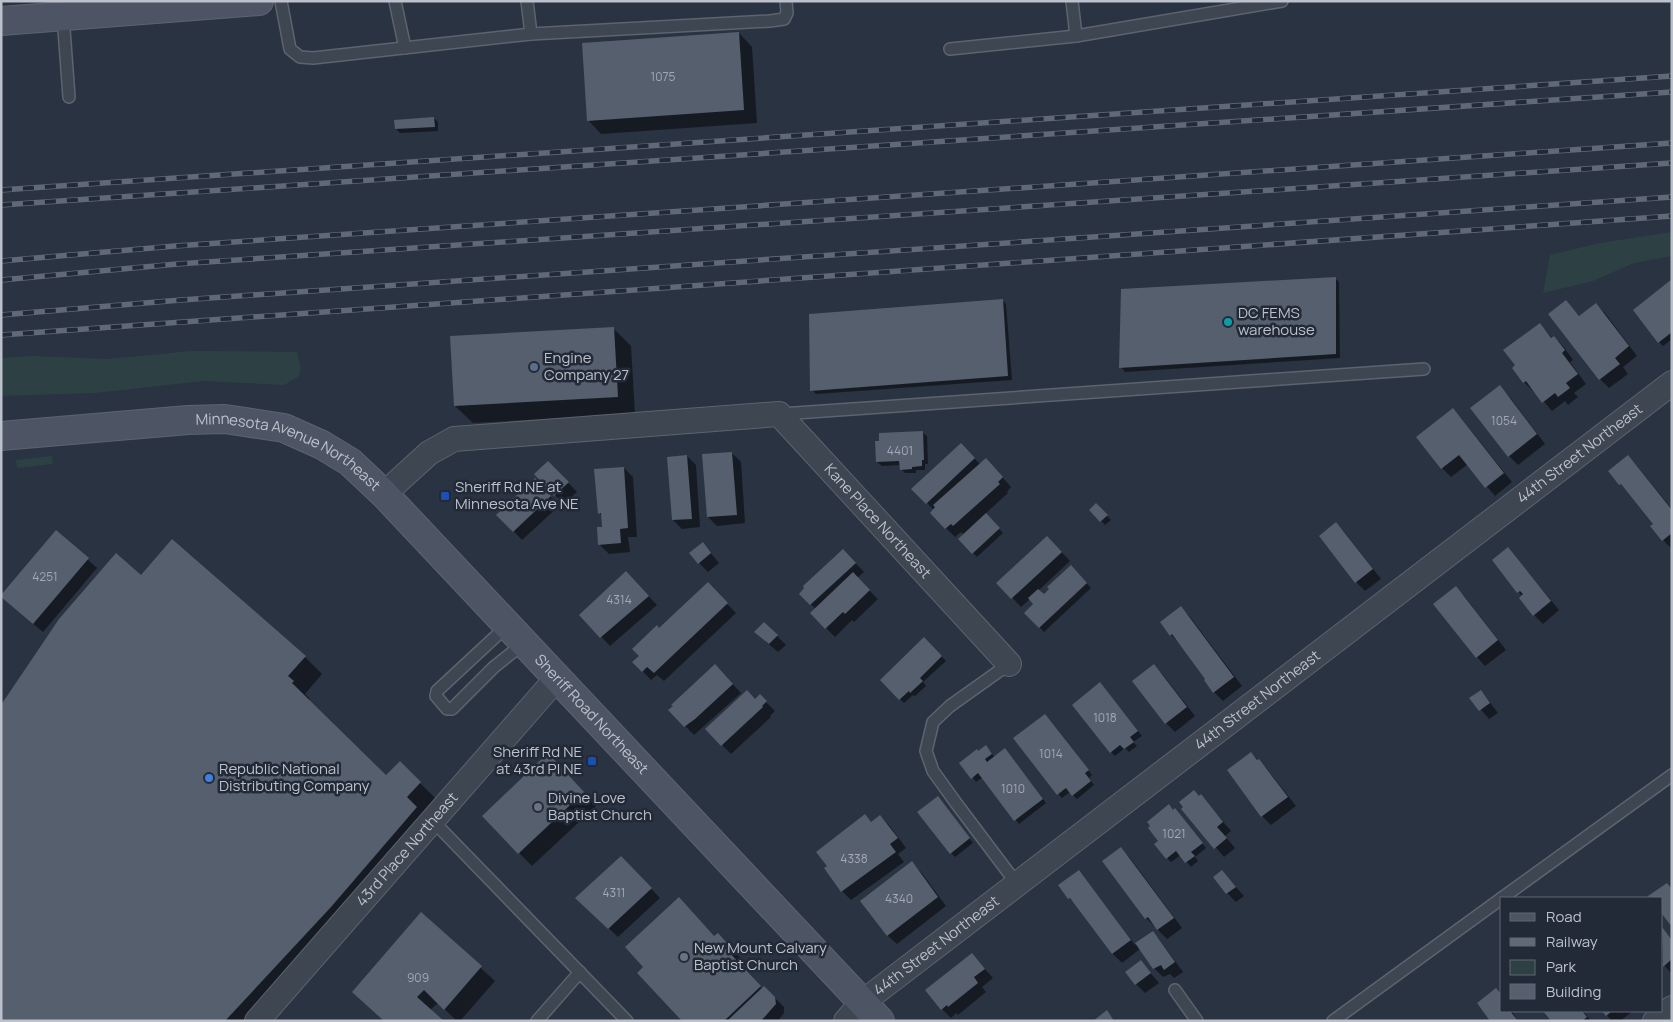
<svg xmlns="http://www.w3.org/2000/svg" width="1673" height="1022" viewBox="0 0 1673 1022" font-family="Manrope,sans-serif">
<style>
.green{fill:#2d4144}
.shadow{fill:#0007}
.building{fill:#565f6e}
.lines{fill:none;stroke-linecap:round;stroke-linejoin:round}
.lane-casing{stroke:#5d636f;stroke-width:14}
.street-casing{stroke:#5d636f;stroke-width:26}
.secondary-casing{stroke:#5d636f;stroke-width:30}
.lane{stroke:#3e4652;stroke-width:11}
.street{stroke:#3e4652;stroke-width:24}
.secondary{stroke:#4d5564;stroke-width:28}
.rail-casing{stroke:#616978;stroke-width:5.5}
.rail{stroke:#232a37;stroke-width:4;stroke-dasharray:11;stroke-linecap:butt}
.culture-dot{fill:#0f9aa8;stroke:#232a37;stroke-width:2}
.service-dot{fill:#5c6f8a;stroke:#232a37;stroke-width:2}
.transit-dot{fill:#1a4fb4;stroke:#232a37;stroke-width:2}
.shop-dot{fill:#3f7fe0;stroke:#232a37;stroke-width:2}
.worship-dot{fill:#6b7280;stroke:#232a37;stroke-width:2}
.labels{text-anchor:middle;stroke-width:5;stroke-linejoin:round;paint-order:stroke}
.number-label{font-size:12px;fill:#a2a8b4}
.poi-label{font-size:15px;fill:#bcc1cb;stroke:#232a37;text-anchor:start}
.street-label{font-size:15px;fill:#bcc1cb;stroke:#232a37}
</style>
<rect width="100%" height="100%" fill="#2a3342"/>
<g class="green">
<path d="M 1672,232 L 1672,256 L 1634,263 L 1593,281 L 1543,293 L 1550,255 L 1600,243 Z"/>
<path d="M 191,351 L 297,352 L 301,369 L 298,377 L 284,385 L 203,381 L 95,393 L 1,396 L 1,358 L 32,356 L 108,359 Z"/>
<path d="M 52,456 L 53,464 L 17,468 L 16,460 Z"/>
</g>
<g class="shadow">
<path d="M 739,33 L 752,47 L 757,123 L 601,134 L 588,120 Z"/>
<path d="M 434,118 L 438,122 L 438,131 L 400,133 L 396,129 Z"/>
<path d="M 1335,278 L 1339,282 L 1340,358 L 1125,372 L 1121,367 Z"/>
<path d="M 1672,281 L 1672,339 L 1663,346 L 1659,342 Z"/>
<path d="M 1002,300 L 1006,304 L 1012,380 L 816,394 L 812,390 Z"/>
<path d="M 1566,302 L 1580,317 L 1596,305 L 1605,313 L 1637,356 L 1623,367 L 1628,374 L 1609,388 L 1600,379 L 1550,314 Z"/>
<path d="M 1540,325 L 1552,338 L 1554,337 L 1563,346 L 1573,360 L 1570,362 L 1586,384 L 1574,393 L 1578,397 L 1568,405 L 1565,401 L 1552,411 L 1534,390 L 1533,391 L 1524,382 Z"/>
<path d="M 614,329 L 631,346 L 635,414 L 473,423 L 455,406 Z"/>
<path d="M 1500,387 L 1509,396 L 1545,444 L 1518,465 L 1509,456 Z"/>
<path d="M 1452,409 L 1461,418 L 1512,482 L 1495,496 L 1468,464 L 1451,477 L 1442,468 Z"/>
<path d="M 922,432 L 927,436 L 928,464 L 925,464 L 925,470 L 916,470 L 916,473 L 905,473 L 901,469 L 901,465 L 882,466 L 877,462 Z"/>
<path d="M 961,445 L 981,465 L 995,469 L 1011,487 L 1007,492 L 1008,493 L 985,514 L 1003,533 L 977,557 L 959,539 L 964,535 L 961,532 L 955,537 L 931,513 L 934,510 L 913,489 Z"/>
<path d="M 732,453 L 741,462 L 745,523 L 717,526 L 708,517 Z"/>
<path d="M 687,456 L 696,465 L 700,527 L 682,529 L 673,520 Z"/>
<path d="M 1628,457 L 1637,466 L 1672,509 L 1672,549 L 1663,540 L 1655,524 L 1610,471 Z"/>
<path d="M 624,468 L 633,477 L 637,537 L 628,537 L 630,552 L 609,554 L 600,545 L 603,528 L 602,516 L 599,513 Z"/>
<path d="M 557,471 L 577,492 L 564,504 L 555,495 Z"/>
<path d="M 544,489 L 559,506 L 522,540 L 498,515 Z"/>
<path d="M 1096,505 L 1111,520 L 1105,525 L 1091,510 Z"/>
<path d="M 1336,524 L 1345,533 L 1381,579 L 1365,591 L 1356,582 L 1320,536 Z"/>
<path d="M 57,532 L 97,568 L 43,632 L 11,605 Z"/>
<path d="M 703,544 L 719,563 L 708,572 L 699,563 Z"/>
<path d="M 1056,546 L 1070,561 L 1038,591 L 1044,596 L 1071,567 L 1091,588 L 1044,632 L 1026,613 L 1035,604 L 1030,599 L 1021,607 L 998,583 Z"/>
<path d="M 1508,548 L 1559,610 L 1543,624 L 1534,615 L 1522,596 L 1493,560 Z"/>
<path d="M 843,550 L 864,572 L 857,578 L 878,599 L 854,622 L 852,620 L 835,637 L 811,613 L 816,609 L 800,594 Z"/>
<path d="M 141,576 L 305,657 L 322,674 L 305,694 L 310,699 L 309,701 L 386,777 L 420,783 L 437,800 L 259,1021 L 1,1021 Z"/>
<path d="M 634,581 L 657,605 L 610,646 L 581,615 Z"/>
<path d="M 708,584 L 736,613 L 664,681 L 657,675 L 651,680 L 634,662 L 640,656 L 659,630 Z"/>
<path d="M 1456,588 L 1465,597 L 1506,650 L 1485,666 L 1477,657 Z"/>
<path d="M 1181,608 L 1190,617 L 1242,686 L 1223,701 L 1214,692 L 1207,679 L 1180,644 L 1171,635 Z"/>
<path d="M 764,623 L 786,645 L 778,652 L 765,641 Z"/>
<path d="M 924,639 L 946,661 L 923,682 L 926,686 L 915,696 L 913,695 L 904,703 L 882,680 Z"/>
<path d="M 1154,666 L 1163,675 L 1195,716 L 1175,732 L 1166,723 Z"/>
<path d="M 724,675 L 741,693 L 694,735 L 670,710 Z"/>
<path d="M 1104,688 L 1142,736 L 1133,742 L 1137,746 L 1129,752 L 1125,748 L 1115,756 L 1111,752 Z"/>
<path d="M 1481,691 L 1498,713 L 1489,719 L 1471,698 Z"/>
<path d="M 760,696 L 775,711 L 770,716 L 771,717 L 731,754 L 722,745 Z"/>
<path d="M 1045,715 L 1092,775 L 1089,778 L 1094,785 L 1077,799 L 1070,792 L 1062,798 L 1058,794 Z"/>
<path d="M 990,751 L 995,758 L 1009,754 L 1046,803 L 1019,824 L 983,777 L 976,782 L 961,763 Z"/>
<path d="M 1251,753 L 1267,769 L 1296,806 L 1271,825 L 1262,816 Z"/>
<path d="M 561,768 L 596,806 L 532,866 L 519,853 Z"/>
<path d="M 1201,796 L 1231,831 L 1225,836 L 1235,848 L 1224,857 L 1183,809 Z"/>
<path d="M 942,802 L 973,843 L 955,857 L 951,853 Z"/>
<path d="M 1174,811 L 1179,814 L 1206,848 L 1195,857 L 1198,861 L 1191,867 L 1181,855 L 1171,862 L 1167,858 L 1160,841 Z"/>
<path d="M 865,816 L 872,823 L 880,816 L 889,825 L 906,848 L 898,854 L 904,862 L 851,900 L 842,891 L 825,869 Z"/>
<path d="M 1121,849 L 1130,858 L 1182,928 L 1167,939 L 1146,918 L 1104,861 Z"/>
<path d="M 912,863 L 921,872 L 946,906 L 897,944 L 888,936 L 862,902 Z"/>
<path d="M 630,867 L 660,898 L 618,937 L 586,907 Z"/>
<path d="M 1078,872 L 1087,881 L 1135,945 L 1153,933 L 1161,942 L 1183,972 L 1174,978 L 1170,974 L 1163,977 L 1154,968 L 1140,949 L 1122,963 L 1113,954 L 1079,907 L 1069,898 Z"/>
<path d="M 1222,872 L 1244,896 L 1236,902 L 1227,893 Z"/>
<path d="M 421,914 L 495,981 L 460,1021 L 457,1021 L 438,1003 L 430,1010 L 384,1021 Z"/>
<path d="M 1662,928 L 1672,939 L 1672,974 L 1662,963 Z"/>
<path d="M 718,935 L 740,957 L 736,961 L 762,989 L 764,987 L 784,1007 L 784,1013 L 778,1021 L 684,1021 L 715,937 Z"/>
<path d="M 972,955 L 993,978 L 982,987 L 986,992 L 958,1015 L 956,1013 L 951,1018 L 942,1009 Z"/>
<path d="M 1141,962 L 1159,983 L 1145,993 L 1136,984 Z"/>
<path d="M 1502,1011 L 1514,1011 L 1513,1013 L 1518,1021 L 1492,1021 Z"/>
<path d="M 1545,1011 L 1583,1011 L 1591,1021 L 1553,1021 Z"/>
<path d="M 1603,1011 L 1633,1011 L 1620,1021 L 1612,1021 Z"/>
</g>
<g class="building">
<path d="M 739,32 L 744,110 L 587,121 L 582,43 Z"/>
<path d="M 434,117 L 435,127 L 395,129 L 394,120 Z"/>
<path d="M 1336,277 L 1336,354 L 1119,368 L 1121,289 Z"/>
<path d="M 1672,279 L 1672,332 L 1658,343 L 1633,310 Z"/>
<path d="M 1003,299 L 1008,376 L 810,391 L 809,314 Z"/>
<path d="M 1566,300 L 1579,316 L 1596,303 L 1629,346 L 1615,358 L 1620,364 L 1599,380 L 1548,314 Z"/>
<path d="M 1540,323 L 1551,338 L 1554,336 L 1565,350 L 1562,353 L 1578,374 L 1566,383 L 1570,388 L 1558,397 L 1555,393 L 1542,403 L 1526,381 L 1523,383 L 1512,368 L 1515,365 L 1503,350 Z"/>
<path d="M 614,327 L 618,397 L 454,406 L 450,336 Z"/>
<path d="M 1500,385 L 1537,434 L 1508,457 L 1470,408 Z"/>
<path d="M 1453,408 L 1504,473 L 1485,488 L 1459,455 L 1441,469 L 1416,437 Z"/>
<path d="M 923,431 L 924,460 L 922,460 L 922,466 L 912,467 L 912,469 L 900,470 L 899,461 L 876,462 L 875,441 L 879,441 L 879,433 Z"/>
<path d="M 961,443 L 975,458 L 926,504 L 911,489 Z"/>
<path d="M 732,452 L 737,515 L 707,517 L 702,454 Z"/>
<path d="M 687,455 L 692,519 L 672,520 L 667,457 Z"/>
<path d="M 1628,455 L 1672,510 L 1672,533 L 1662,541 L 1650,526 L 1653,524 L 1621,484 L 1619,485 L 1608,471 Z"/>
<path d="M 986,458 L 1003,477 L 998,482 L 1000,484 L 953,526 L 951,524 L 945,529 L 930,513 L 935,507 L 933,505 Z"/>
<path d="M 548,461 L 569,482 L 554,496 L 534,474 Z"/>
<path d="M 624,467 L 628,528 L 620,529 L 621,543 L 598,545 L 597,527 L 602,527 L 601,513 L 598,514 L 594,469 Z"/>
<path d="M 535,478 L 551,496 L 513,532 L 496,515 Z"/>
<path d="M 1096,503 L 1108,515 L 1100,522 L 1089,510 Z"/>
<path d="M 986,513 L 1000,528 L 972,554 L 958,539 Z"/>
<path d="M 1336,522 L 1373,569 L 1355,583 L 1319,536 Z"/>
<path d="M 56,530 L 89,558 L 33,624 L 1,597 L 1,595 Z"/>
<path d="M 1047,536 L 1062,552 L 1011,599 L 996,583 Z"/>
<path d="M 172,539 L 306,656 L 288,676 L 294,681 L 292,683 L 386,775 L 400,761 L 421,782 L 407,797 L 417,807 L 331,907 L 225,1021 L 1,1021 L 1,705 L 59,619 L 116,553 L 141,575 Z"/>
<path d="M 703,542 L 711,553 L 698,564 L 689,553 Z"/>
<path d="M 1508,547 L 1551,601 L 1533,616 L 1519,598 L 1523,594 L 1520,591 L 1517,593 L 1492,560 Z"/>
<path d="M 843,549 L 856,563 L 810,605 L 799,594 L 804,588 L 803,586 Z"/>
<path d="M 1071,565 L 1087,583 L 1039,628 L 1024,613 L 1033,604 L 1028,598 L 1038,589 L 1044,594 L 1049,589 L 1047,587 Z"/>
<path d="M 626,571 L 649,596 L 600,638 L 579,615 Z"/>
<path d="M 853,572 L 870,590 L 845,614 L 843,612 L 825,629 L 810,613 Z"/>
<path d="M 708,582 L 728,603 L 654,673 L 647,667 L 642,672 L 632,662 L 639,656 L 632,649 L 657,625 L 659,628 Z"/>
<path d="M 1456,586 L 1498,640 L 1476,658 L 1433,604 Z"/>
<path d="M 1181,606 L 1234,677 L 1213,693 L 1204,680 L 1205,679 L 1172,634 L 1170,636 L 1160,622 Z"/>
<path d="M 764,622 L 778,635 L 769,644 L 754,632 Z"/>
<path d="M 924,637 L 942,656 L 920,678 L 923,681 L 910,693 L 909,691 L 899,700 L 880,680 Z"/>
<path d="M 715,664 L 733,684 L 695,719 L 684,727 L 668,710 L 673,706 L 671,705 Z"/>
<path d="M 1154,664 L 1187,707 L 1165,724 L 1132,681 Z"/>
<path d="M 1100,682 L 1138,731 L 1130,737 L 1134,742 L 1124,749 L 1120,745 L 1110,753 L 1072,705 Z"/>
<path d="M 747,690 L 755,699 L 760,694 L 767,701 L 762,706 L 763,707 L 721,746 L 705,729 Z"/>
<path d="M 1481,690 L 1490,703 L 1479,711 L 1469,698 Z"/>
<path d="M 1045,714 L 1089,770 L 1085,773 L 1091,781 L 1072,796 L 1066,788 L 1057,795 L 1013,738 Z"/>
<path d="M 986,745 L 992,754 L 985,759 L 987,762 L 1005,748 L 1043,799 L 1014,821 L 978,773 L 971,779 L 959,763 L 977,749 L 978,751 Z"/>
<path d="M 1251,752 L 1257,760 L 1259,759 L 1288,797 L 1261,817 L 1227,770 Z"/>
<path d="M 548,753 L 584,792 L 518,854 L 482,816 Z"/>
<path d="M 1194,790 L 1199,796 L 1201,794 L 1223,822 L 1217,827 L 1227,838 L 1214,849 L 1181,809 L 1183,807 L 1179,802 Z"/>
<path d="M 938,796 L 970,838 L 950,854 L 917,812 Z"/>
<path d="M 1169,804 L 1173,810 L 1175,808 L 1203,843 L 1191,852 L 1195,856 L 1185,863 L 1176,851 L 1166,859 L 1154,844 L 1158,841 L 1148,828 L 1150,826 L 1147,822 Z"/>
<path d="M 865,814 L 871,822 L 880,815 L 898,838 L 890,844 L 896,852 L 841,892 L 824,868 L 827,866 L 816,852 Z"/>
<path d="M 1121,847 L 1174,918 L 1157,930 L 1148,917 L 1145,919 L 1102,861 Z"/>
<path d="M 621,856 L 652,888 L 608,929 L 575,898 Z"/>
<path d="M 912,861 L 938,897 L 887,936 L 860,901 Z"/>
<path d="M 1079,870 L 1131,940 L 1112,954 L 1070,898 L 1068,899 L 1058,885 Z"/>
<path d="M 1222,870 L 1236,887 L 1226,894 L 1213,877 Z"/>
<path d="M 1667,883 L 1672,889 L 1672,927 L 1662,914 L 1662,898 L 1650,898 L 1648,896 Z"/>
<path d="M 679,897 L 714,936 L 718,933 L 727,943 L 724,947 L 761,986 L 724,1021 L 682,1021 L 637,973 L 643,967 L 625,947 Z"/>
<path d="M 421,912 L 482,966 L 444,1010 L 424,990 L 417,997 L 444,1021 L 384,1021 L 352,992 Z"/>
<path d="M 1662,927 L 1672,940 L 1672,959 L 1663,967 Z"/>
<path d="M 1153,931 L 1175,962 L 1164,970 L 1161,965 L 1153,969 L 1135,943 Z"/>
<path d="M 972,953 L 985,969 L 974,977 L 978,983 L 948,1007 L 947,1005 L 941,1010 L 925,990 Z"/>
<path d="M 1141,960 L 1151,973 L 1135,985 L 1125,972 Z"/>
<path d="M 764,986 L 775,997 L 776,1004 L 761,1021 L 727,1021 Z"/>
<path d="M 1496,988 L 1502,995 L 1502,1011 L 1510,1011 L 1518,1021 L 1490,1021 L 1477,1003 Z"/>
<path d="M 1107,1010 L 1114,1021 L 1093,1021 Z"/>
<path d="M 1543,1011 L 1582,1011 L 1587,1017 L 1582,1021 L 1551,1021 Z"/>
<path d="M 1602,1011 L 1612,1011 L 1606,1016 Z"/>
</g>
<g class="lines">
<defs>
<g id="lane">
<path d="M 281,1 L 290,49 L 300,57 L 313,58 L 531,34 L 770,21 L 784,19 L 787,13 L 786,1"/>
<path d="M 395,1 L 405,48"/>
<path d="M 527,1 L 531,34"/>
<path d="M 1072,1 L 1076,36 L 1282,1"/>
<path d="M 63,16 L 69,97"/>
<path d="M 950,49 L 1076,36"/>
<path d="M 781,414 L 1424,369"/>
<path d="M 507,626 L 437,691 L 436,696 L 447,709 L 452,709 L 494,667 L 524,643"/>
<path d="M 1009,664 L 950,706 L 933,722 L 926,751 L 933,771 L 956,803 L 1017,884"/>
<path d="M 432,820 L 627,1021"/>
<path d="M 1502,898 L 1672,775"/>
<path d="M 1175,990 L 1197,1021"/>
<path d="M 537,1021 L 580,972"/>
<path d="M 1333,1021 L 1502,898"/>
</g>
<g id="street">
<path id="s1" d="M 384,494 L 429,453 L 454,439 L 779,414 L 1009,664"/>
<path id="s2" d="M 257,1021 L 557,678"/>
<path id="s3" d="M 846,1021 L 863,1002 L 893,979 L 1672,383"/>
<path d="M 1655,1021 L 1672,1008"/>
</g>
<g id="secondary">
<path d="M 1,21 L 259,1"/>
<path id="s4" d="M 1,436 L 188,420 L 225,419 L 284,428 L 322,445 L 350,462 L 384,494 L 880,1021"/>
</g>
</defs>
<use href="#lane" class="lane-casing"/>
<use href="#street" class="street-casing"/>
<use href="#secondary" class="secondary-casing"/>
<use href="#lane" class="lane"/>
<use href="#street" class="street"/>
<use href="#secondary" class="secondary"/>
<defs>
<g id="rail">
<path d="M 1,190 L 1672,76"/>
<path d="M 1,205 L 1672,92"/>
<path d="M 1,261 L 175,246 L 1672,143"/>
<path d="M 1,280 L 177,264 L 1672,163"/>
<path d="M 1,315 L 181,300 L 1672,197"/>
<path d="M 1,335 L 1672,216"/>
</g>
</defs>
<use href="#rail" class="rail-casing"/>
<use href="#rail" class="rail"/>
</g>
<circle class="culture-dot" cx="1228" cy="322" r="5"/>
<circle class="service-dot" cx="534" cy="367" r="5"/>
<g class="transit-dot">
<rect x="440" y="491" width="10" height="10" rx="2.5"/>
<rect x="587" y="756" width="10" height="10" rx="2.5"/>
</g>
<circle class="shop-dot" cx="209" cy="778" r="5"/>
<g class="worship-dot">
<circle cx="538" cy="807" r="5"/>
<circle cx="684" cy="957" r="5"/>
</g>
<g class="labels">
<g class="number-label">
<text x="663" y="81">1075</text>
<text x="1504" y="425">1054</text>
<text x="900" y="455">4401</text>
<text x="45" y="581">4251</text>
<text x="619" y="604">4314</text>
<text x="1105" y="722">1018</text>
<text x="1051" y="758">1014</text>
<text x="1013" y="793">1010</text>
<text x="1174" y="838">1021</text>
<text x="854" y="863">4338</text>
<text x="614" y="897">4311</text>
<text x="899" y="903">4340</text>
<text x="418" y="982">909</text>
</g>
<g class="poi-label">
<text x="1238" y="318">DC FEMS<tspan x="1238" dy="17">warehouse</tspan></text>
<text x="544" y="363">Engine<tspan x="544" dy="17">Company 27</tspan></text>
<text x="455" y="492">Sheriff Rd NE at<tspan x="455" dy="17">Minnesota Ave NE</tspan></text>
<text x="582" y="757" text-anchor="end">Sheriff Rd NE<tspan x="582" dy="17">at 43rd Pl NE</tspan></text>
<text x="219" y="774">Republic National<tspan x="219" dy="17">Distributing Company</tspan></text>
<text x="548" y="803">Divine Love<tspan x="548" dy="17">Baptist Church</tspan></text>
<text x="694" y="953">New Mount Calvary<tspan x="694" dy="17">Baptist Church</tspan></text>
</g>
<g class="street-label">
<text dy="5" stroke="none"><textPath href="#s3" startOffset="928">44th Street Northeast</textPath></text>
<text dy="5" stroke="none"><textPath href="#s4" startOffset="296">Minnesota Avenue Northeast</textPath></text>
<text dy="5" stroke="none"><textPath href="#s1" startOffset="561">Kane Place Northeast</textPath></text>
<text dy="5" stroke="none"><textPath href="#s3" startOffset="522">44th Street Northeast</textPath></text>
<text dy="5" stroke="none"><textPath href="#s4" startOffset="708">Sheriff Road Northeast</textPath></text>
<text dy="5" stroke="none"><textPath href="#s2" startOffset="228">43rd Place Northeast</textPath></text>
<text dy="5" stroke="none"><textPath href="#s3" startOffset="118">44th Street Northeast</textPath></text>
</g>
</g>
<rect width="1673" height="1022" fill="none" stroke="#bcc1cb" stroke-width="5"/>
<rect x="1500" y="897" width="162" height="115" fill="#232a37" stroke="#606672"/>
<rect x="1510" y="913" width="25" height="8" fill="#4d5564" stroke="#606672"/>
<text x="1546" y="922" font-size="15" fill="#bcc1cb">Road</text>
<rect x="1510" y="938" width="25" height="8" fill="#616978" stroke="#606672"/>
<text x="1546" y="947" font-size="15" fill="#bcc1cb">Railway</text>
<rect x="1510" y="960" width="25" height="15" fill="#2d4144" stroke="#606672"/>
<text x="1546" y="972" font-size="15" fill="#bcc1cb">Park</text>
<rect x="1510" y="984" width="25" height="15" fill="#565f6e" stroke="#606672"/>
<text x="1546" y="997" font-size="15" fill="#bcc1cb">Building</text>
</svg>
